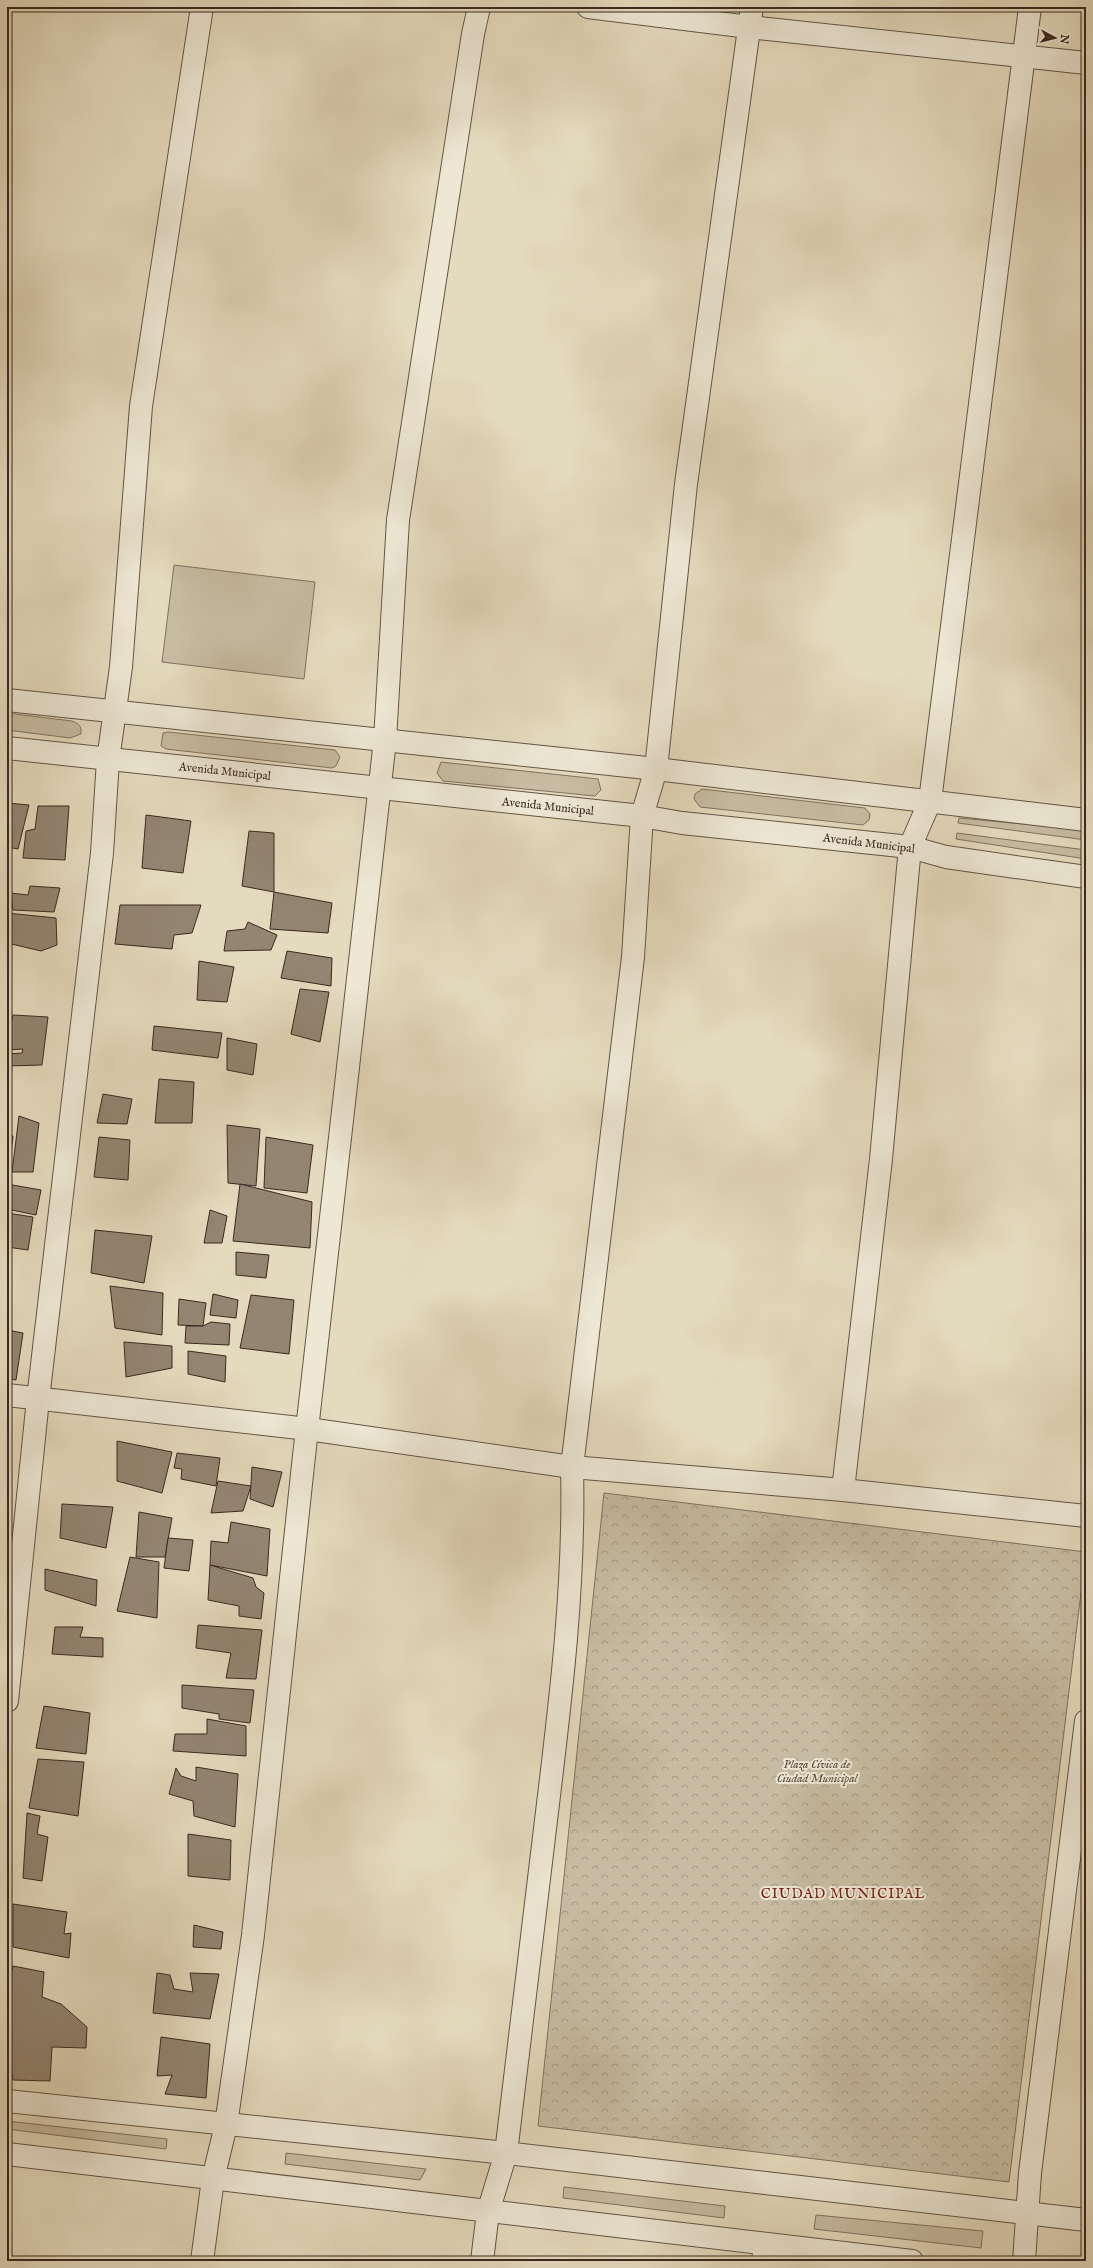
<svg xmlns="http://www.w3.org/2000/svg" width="1093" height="2268" viewBox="0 0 1093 2268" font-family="'IM FELL English',serif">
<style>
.grass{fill:#c7bca2;stroke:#817261}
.park{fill:url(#park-crowns);stroke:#817261}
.building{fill:#938572;stroke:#3b2920}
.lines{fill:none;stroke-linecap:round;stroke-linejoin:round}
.minor-casing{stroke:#655547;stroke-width:24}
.tertiary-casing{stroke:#655547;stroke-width:24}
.minor{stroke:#ede7d4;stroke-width:22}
.tertiary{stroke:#ede7d4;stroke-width:22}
.labels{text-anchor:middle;stroke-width:4;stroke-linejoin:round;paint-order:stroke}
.street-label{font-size:12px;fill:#3b2920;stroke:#ede7d4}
.park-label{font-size:12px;font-style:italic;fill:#57463a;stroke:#ede7d4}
.quarter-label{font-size:14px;letter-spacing:1px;fill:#7a1f14;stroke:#ede7d4}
</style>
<defs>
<pattern id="park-crowns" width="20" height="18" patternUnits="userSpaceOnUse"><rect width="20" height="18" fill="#c7bca2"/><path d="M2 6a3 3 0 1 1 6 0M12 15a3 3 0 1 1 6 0" fill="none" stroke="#a39984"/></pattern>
</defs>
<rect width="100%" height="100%" fill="#e4dabd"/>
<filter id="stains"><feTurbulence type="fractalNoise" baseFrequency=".005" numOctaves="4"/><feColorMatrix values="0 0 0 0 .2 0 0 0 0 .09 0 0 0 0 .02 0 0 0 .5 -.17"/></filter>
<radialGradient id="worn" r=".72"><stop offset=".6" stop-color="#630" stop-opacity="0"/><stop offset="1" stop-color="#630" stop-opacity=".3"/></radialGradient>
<g class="grass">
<path d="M 174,565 L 315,582 L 304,679 L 162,662 Z"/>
<path d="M 7,713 L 72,721 C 79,724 82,726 81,734 L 70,738 L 7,730 Z"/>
<path d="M 168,732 L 335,750 L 340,757 L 336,766 L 332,768 L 166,749 L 161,746 L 163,733 Z"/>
<path d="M 441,762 L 598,779 L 601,790 L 595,796 L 443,781 L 437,773 Z"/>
<path d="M 702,789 L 865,808 L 870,814 L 869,820 L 863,825 L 700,807 L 694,799 L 695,794 Z"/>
<path d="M 959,818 L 1086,830 L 1086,840 L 958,823 Z"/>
<path d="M 957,833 L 1086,850 L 1086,859 L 956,839 Z"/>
<path d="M 7,2121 L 167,2139 L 166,2149 L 7,2129 Z"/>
<path d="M 286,2153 L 426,2169 L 420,2180 L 285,2164 Z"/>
<path d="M 564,2187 L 725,2206 L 724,2218 L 563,2198 Z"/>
<path d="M 816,2215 L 983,2231 L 981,2248 L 814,2229 Z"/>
</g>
<path class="park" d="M 604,1493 L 1086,1552 L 1009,2182 L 538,2126 Z"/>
<g class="building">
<path d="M 7,803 L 29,805 L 18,849 L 7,847 Z"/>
<path d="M 38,806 L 69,806 L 65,860 L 23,858 L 26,831 L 35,829 Z"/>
<path d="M 146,815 L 191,821 L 183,873 L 142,868 Z"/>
<path d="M 249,831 L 274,833 L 274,892 L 242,886 Z"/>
<path d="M 30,886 L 60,888 L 54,912 L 13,910 L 11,893 L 28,895 Z"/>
<path d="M 274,892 L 332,903 L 328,933 L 270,929 Z"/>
<path d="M 120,905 L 201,905 L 192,933 L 174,935 L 172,949 L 115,944 Z"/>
<path d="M 7,913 L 56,918 L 57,945 L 41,951 L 7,943 Z"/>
<path d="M 248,922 L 277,935 L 271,950 L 224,951 L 227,931 L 245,929 Z"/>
<path d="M 287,951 L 332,958 L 331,986 L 281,978 Z"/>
<path d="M 199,961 L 234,967 L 227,1002 L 197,1000 Z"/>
<path d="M 300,989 L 329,992 L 320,1042 L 291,1034 Z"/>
<path d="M 13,1015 L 48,1017 L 42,1065 L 7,1066 L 7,1054 L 22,1053 L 23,1049 L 7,1050 L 7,1033 L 9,1033 Z"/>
<path d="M 154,1026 L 222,1033 L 218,1058 L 152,1050 Z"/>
<path d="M 227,1038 L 257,1044 L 253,1075 L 227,1070 Z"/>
<path d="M 159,1079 L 194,1082 L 192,1123 L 155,1123 Z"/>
<path d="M 103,1094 L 132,1099 L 127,1124 L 97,1123 Z"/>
<path d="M 19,1116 L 39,1123 L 33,1172 L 12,1172 Z"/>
<path d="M 227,1125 L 260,1129 L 256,1186 L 228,1183 Z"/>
<path d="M 7,1135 L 13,1136 L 9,1169 L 7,1169 Z"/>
<path d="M 99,1137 L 130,1140 L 128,1180 L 94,1177 Z"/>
<path d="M 266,1137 L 313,1145 L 307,1193 L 264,1188 Z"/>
<path d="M 7,1184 L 41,1190 L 36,1215 L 7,1209 Z"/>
<path d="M 240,1184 L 312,1202 L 310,1248 L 233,1241 Z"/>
<path d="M 210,1210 L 227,1216 L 222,1243 L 204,1243 Z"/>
<path d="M 7,1213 L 33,1217 L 28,1250 L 7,1247 Z"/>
<path d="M 95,1230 L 152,1236 L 144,1283 L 91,1273 Z"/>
<path d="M 236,1252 L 269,1255 L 266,1278 L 236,1275 Z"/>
<path d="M 110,1286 L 163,1293 L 162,1335 L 115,1328 Z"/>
<path d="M 213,1294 L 238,1300 L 236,1318 L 210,1315 Z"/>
<path d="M 251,1295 L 294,1300 L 289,1354 L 240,1348 Z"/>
<path d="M 179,1299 L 206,1303 L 203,1326 L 178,1325 Z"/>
<path d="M 211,1322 L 230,1324 L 229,1345 L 185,1343 L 186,1326 L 203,1326 Z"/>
<path d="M 7,1330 L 23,1333 L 16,1380 L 7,1379 Z"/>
<path d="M 124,1342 L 172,1346 L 172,1368 L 126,1377 Z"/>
<path d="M 188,1351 L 226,1356 L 225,1382 L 188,1374 Z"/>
<path d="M 117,1441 L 172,1452 L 162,1493 L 117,1481 Z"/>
<path d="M 177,1453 L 220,1458 L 216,1486 L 181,1479 L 182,1469 L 174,1468 Z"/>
<path d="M 252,1467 L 282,1472 L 273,1507 L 250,1499 Z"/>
<path d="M 218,1481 L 251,1486 L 243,1511 L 211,1513 Z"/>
<path d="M 62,1504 L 113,1507 L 106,1548 L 60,1538 Z"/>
<path d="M 139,1512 L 172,1518 L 165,1557 L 136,1557 Z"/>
<path d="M 231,1522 L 270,1529 L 267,1576 L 210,1565 L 211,1541 L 228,1543 Z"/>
<path d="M 168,1538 L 193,1540 L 189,1571 L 164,1568 Z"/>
<path d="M 130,1557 L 159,1562 L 157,1618 L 117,1611 Z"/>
<path d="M 210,1565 L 253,1578 L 256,1587 L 264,1593 L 261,1619 L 239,1616 L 239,1606 L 208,1600 Z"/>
<path d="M 45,1569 L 97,1580 L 96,1606 L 45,1590 Z"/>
<path d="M 198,1625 L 262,1630 L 256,1679 L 226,1678 L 231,1653 L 196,1648 Z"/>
<path d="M 55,1627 L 83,1627 L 80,1637 L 103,1638 L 103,1657 L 52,1654 Z"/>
<path d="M 182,1685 L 254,1690 L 250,1723 L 219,1719 L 219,1714 L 182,1708 Z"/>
<path d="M 44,1706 L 90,1713 L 86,1754 L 36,1748 Z"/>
<path d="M 207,1719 L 246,1726 L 246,1756 L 173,1751 L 175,1734 L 207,1734 Z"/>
<path d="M 38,1759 L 84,1762 L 78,1816 L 29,1808 Z"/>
<path d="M 196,1767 L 238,1774 L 235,1827 L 194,1816 L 193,1801 L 169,1794 L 176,1768 L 181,1776 L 196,1781 Z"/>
<path d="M 27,1813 L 40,1816 L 37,1834 L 48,1837 L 42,1881 L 23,1878 Z"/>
<path d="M 188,1834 L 231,1840 L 230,1880 L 188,1876 Z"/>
<path d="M 13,1904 L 67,1912 L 64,1934 L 71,1933 L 69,1958 L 13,1947 Z"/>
<path d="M 194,1925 L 223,1932 L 221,1949 L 193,1947 Z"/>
<path d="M 13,1966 L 44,1972 L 42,1997 L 61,2004 L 87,2027 L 86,2048 L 52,2047 L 50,2081 L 13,2080 L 7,2044 L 7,1993 Z"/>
<path d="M 157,1973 L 170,1975 L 174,1989 L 193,1992 L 190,1973 L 219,1974 L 210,2019 L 153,2013 Z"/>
<path d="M 161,2037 L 210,2044 L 206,2098 L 165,2094 L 172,2075 L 157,2076 Z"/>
</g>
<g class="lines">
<defs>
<g id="minor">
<path d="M 588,7 L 749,27 L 1086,63"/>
<path d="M 7,1395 L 308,1429 L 572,1467 L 843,1490 L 1086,1516"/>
<path d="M 843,1490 L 881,1159 L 910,847 L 930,801 L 1030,7"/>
<path d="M 7,1701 L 38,1399 L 102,853 L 108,760 L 121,667 L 141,406 L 202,7"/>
<path d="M 202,2261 L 213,2179 L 226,2125 L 253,1935 L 303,1465 L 385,740 L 398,520 L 473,34 L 479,7"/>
<path d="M 482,2261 L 488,2212 L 506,2153 C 520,2040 533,1926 547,1812 C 561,1697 575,1583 572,1467 L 633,957 L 642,816 L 656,769 L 686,484 L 752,7"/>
<path d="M 763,2261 L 765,2244"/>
<path d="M 1024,2261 L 1030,2173 L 1086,1721"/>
</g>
<g id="tertiary">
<path d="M 7,700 L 656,769 L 1086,820"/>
<path d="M 7,748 L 642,816 L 682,823 L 910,847 L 946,857 L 1086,877"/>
<path d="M 7,2101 L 506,2153 L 1086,2220"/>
<path d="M 7,2154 L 912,2261"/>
</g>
</defs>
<use href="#minor" class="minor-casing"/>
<use href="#tertiary" class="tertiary-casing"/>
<use href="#minor" class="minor"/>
<use href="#tertiary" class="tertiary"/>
</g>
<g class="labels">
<g class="street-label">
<text transform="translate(225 771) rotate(6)" y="4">Avenida Municipal</text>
<text transform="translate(548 806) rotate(6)" y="4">Avenida Municipal</text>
<text transform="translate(869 843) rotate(7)" y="4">Avenida Municipal</text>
</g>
<g class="park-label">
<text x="817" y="1768">Plaza Cívica de<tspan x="817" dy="14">Ciudad Municipal</tspan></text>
</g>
<g class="quarter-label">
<text x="843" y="1898">CIUDAD MUNICIPAL</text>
</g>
</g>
<rect width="1093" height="2268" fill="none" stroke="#e4dabd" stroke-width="24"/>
<rect x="8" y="8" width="1077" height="2252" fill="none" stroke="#3b2920" stroke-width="2"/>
<rect x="12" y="12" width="1069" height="2244" fill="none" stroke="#3b2920"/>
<g transform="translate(1055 38) rotate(97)" stroke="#ede7d4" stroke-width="3" paint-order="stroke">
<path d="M0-3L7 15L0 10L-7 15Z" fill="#3b2920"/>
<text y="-6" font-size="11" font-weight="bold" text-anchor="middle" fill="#3b2920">N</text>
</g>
<rect width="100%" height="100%" filter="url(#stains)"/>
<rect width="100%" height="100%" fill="url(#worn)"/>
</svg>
